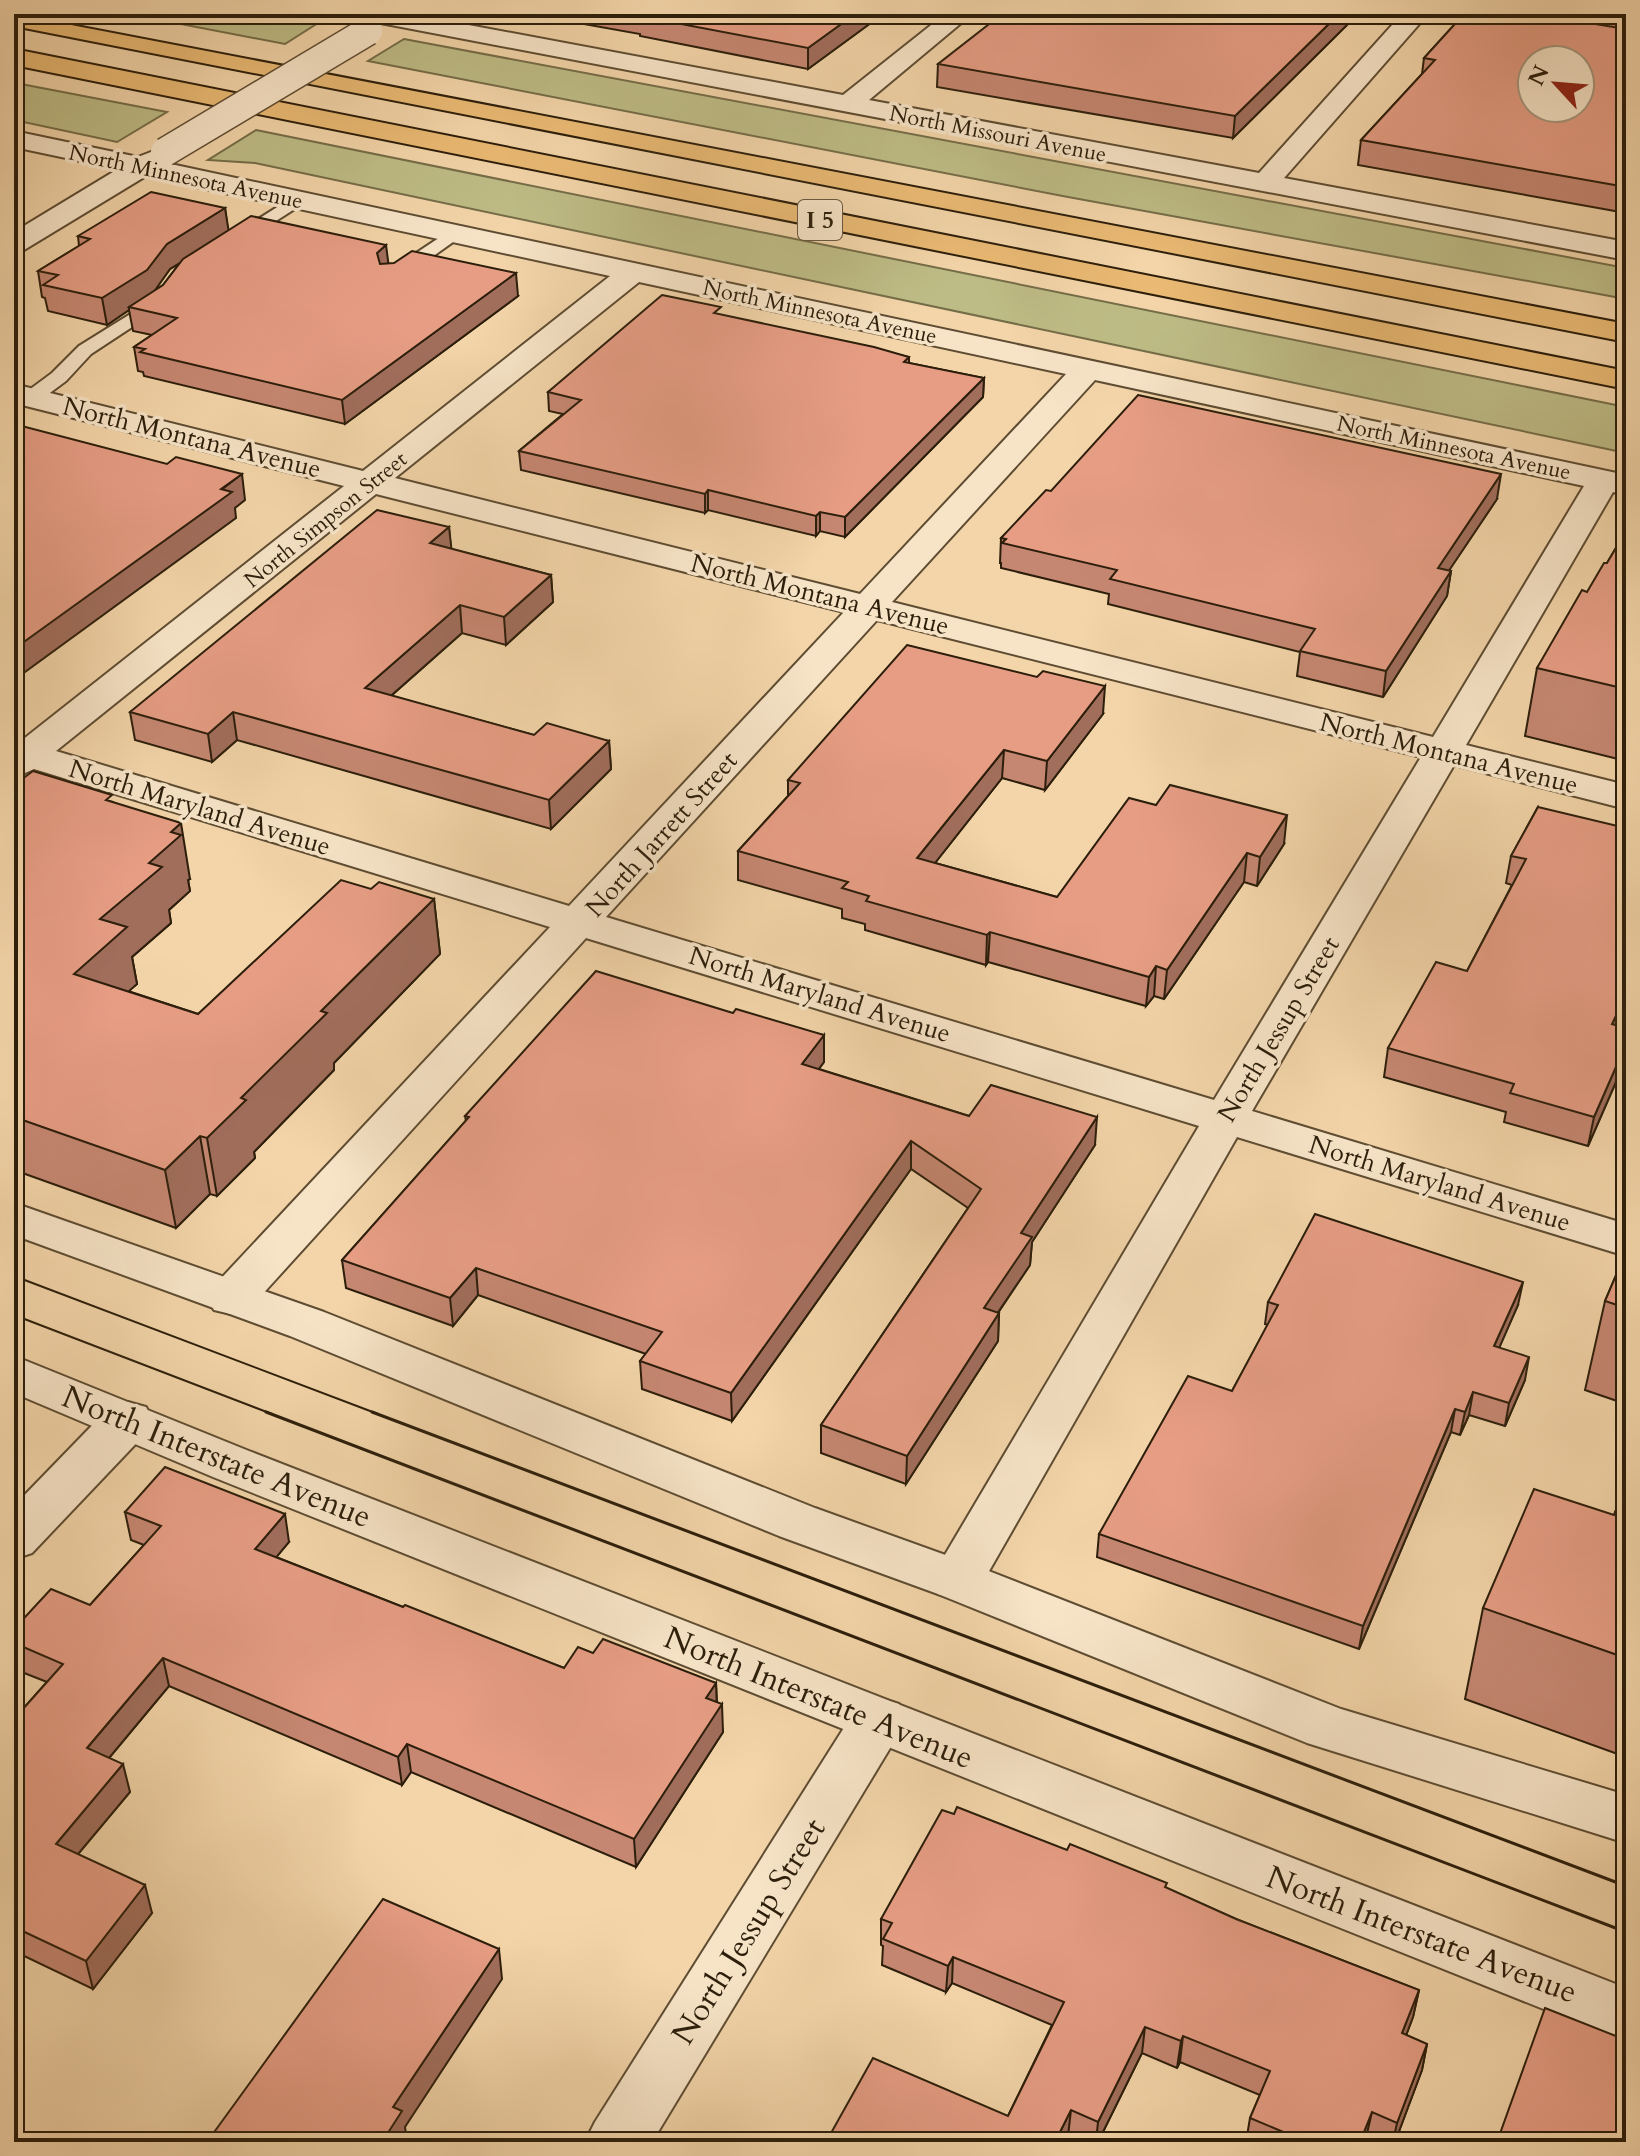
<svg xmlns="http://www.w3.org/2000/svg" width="1640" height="2156" viewBox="0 0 1640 2156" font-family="Cardo,serif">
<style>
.green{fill:#bebc86;stroke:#756d48;stroke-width:2}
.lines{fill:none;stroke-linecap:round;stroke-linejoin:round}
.service-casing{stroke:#5e4c32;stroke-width:4}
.minor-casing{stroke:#5e4c32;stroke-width:4}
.tertiary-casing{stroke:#5e4c32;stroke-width:4}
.motorway-casing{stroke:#2c1e0b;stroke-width:4}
.service{fill:#f7e4c7;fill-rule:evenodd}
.minor{fill:#f7e4c7;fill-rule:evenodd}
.tertiary{fill:#f7e4c7;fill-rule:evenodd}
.motorway{fill:#eaba74;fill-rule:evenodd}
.tram-far1{stroke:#2c1e0b;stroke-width:2}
.tram{stroke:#2c1e0b;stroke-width:3}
.minor-bridge-casing{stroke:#5e4c32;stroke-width:31;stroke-linecap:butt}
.minor-bridge{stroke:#f7e4c7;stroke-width:28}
.wall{fill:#c68772;stroke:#2c1e0b;stroke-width:2;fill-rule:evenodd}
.shaded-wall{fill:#a16e5c;stroke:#2c1e0b;stroke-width:2}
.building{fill:#e69d84;stroke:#2c1e0b;stroke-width:2;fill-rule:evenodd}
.labels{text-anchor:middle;stroke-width:7;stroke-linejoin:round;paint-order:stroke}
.far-street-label{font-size:22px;fill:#2c1e0b;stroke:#f7e4c7}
.shield{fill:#f7e4c7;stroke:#695943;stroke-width:2}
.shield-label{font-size:24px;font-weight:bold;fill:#2c1e0b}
.street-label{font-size:26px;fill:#2c1e0b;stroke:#f7e4c7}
.near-street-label{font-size:32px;fill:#2c1e0b;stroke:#f7e4c7}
</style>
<rect width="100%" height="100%" fill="#f3d5a9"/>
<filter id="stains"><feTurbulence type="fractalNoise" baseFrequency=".0025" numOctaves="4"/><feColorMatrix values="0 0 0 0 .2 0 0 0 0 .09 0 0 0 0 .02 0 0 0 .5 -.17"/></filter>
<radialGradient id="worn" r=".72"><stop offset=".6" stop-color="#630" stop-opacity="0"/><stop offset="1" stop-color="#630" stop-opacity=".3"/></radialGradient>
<g class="green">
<path d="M 129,14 L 272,14 L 318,23 L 285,44 Z"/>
<path d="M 404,39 L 1626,268 L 1626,299 L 1068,197 L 368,61 Z"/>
<path d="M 14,83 L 21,84 L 167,112 L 117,142 L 14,120 Z"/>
<path d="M 256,130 L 1626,407 L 1626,453 L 255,163 L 208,160 Z"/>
</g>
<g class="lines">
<defs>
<g id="service">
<path d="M 298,194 L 306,199 L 304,203 L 243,242 L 237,243 L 228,238 Z"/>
<path d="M 454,228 L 460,229 L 460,237 L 404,277 L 392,277 L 392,269 Z"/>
<path d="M 161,295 L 170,300 L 167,304 L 91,354 L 66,381 L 39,401 L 25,401 L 25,393 L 52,373 L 79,346 Z"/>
</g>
<g id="minor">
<path d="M 358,14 L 410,14 L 843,95 L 945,14 L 972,14 L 869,100 L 1259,173 L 1402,14 L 1428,14 L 1284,178 L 1626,242 L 1626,260 L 370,21 Z"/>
<path d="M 1438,14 L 1495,14 L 1626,35 L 1626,51 L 1450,21 Z"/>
<path d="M 14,131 L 138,157 L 156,150 L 166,152 L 170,158 L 166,163 L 1626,475 L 1626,495 L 1613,492 L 1466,745 L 1626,785 L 1626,809 L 1454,765 L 1252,1111 L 1626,1224 L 1626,1256 L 1237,1137 L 976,1594 L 957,1600 L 938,1594 L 930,1580 L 1199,1126 L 586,938 L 248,1310 L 231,1314 L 214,1310 L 207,1298 L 214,1286 L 550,927 L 34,769 L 14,778 L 14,740 L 21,741 L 344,486 L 14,403 L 14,384 L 363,471 L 610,276 L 146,176 L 24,250 L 14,253 L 14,232 L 118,169 L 14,147 ZM 639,282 L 1066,374 L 860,594 L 395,478 ZM 1095,380 L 1584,486 L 1433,737 L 892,602 ZM 376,494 L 844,612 L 569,906 L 56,751 ZM 877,620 L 1421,757 L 1214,1100 L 606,917 Z"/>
<path d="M 128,1402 L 146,1407 L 153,1420 L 146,1433 L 32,1553 L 14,1559 L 14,1506 L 110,1407 Z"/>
<path d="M 879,1698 L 899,1704 L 907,1720 L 652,2142 L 585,2142 L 595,2122 L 859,1704 Z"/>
</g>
<g id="tertiary">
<path d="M 14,1203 L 324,1312 L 815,1508 L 976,1566 L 1341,1709 L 1626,1795 L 1626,1843 L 1307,1743 L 938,1594 L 779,1536 L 290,1336 L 14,1235 Z"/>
<path d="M 14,1356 L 249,1451 L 1626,1988 L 1626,2042 L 213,1477 L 14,1393 Z"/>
</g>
<g id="motorway">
<path d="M 14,14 L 1626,324 L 1626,342 L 14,26 Z"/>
<path d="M 14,49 L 1626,371 L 1626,389 L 14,65 Z"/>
</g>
</defs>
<use href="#service" class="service-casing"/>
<use href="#minor" class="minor-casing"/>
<use href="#tertiary" class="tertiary-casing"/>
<use href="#motorway" class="motorway-casing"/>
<use href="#service" class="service"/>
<use href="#minor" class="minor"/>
<use href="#tertiary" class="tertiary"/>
<use href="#motorway" class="motorway"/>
<g class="tram-far1">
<path d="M 14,1276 L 378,1414"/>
<path d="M 14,1315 L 272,1414"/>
</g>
<g class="tram">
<path d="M 266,1412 L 1626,1932"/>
<path d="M 372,1412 L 1626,1886"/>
</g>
<defs>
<path id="minor-bridge" d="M 165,152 L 368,31"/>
</defs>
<use href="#minor-bridge" class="minor-bridge-casing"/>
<use href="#minor-bridge" class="minor-bridge"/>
</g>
<g class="wall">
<path d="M 528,14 L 883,14 L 808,69 L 640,36 L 640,34 Z"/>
<path d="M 1358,14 L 1233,138 L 937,87 L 938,64 Z"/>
<path d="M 1464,14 L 1626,14 L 1626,213 L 1358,165 L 1361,140 L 1422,74 L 1424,58 Z"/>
<path d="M 225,208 L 228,231 L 388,264 L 518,296 L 345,424 L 144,376 L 143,372 L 138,371 L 134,347 L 152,335 L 133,331 L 129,310 L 107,325 L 48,311 L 45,298 L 42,297 L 38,271 L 79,246 L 78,236 ZM 179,264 L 163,285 L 154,291 L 170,269 Z"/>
<path d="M 721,315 L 909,357 L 909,363 L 984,378 L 983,397 L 845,537 L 820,531 L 816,536 L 708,510 L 705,513 L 521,470 L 519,451 L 563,414 L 549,411 L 548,392 Z"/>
<path d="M 1051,491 L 1497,499 L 1449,570 L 1451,571 L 1447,596 L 1383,697 L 1297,676 L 1300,652 L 1108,604 L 1109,594 L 1001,568 L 1001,563 L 1000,563 L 1001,538 Z"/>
<path d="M 449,527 L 451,549 L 551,575 L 553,602 L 506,645 L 462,633 L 391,696 L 534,735 L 609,741 L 611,769 L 551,829 L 237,740 L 212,762 L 135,740 L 130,712 Z"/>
<path d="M 1626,531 L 1626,761 L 1525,736 L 1537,668 L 1607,563 Z"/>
<path d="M 1103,714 L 1045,790 L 1002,778 L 935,863 L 1057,897 L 1284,844 L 1257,886 L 1244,882 L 1164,999 L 1154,996 L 1146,1006 L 988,962 L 986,965 L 865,930 L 865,924 L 842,918 L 842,909 L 738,880 L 738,851 L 788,796 L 788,780 Z"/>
<path d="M 14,785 L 113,802 L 190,879 L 188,880 L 190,891 L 169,910 L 171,923 L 132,957 L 137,984 L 128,991 L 198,1014 L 371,889 L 434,899 L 440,954 L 334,1063 L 334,1070 L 254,1152 L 255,1158 L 217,1196 L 210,1194 L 176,1228 L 14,1170 Z"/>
<path d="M 1538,807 L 1619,1026 L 1626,1028 L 1626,1059 L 1588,1146 L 1504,1122 L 1506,1112 L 1384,1077 L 1388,1048 L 1467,971 L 1512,885 L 1506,883 L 1511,856 Z"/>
<path d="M 733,1013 L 824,1035 L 824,1062 L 819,1069 L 969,1116 L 1095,1145 L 1032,1242 L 1030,1265 L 998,1313 L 999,1313 L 998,1341 L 906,1484 L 821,1453 L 821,1425 L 968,1208 L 911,1169 L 732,1421 L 642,1389 L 640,1361 L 646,1354 L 478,1295 L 453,1326 L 346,1288 L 342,1260 L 466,1121 L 465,1116 Z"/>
<path d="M 1626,1252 L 1626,1404 L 1585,1390 L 1605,1301 Z"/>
<path d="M 1268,1302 L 1518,1305 L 1499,1347 L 1525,1380 L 1505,1426 L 1469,1415 L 1460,1435 L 1451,1432 L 1359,1649 L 1097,1557 L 1099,1534 L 1232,1391 L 1268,1325 L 1265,1324 Z"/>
<path d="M 1626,1483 L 1626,1757 L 1465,1699 L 1483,1608 L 1614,1515 Z"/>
<path d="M 125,1512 L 289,1542 L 276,1557 L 403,1607 L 564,1668 L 593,1653 L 716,1683 L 717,1702 L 723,1732 L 636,1867 L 411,1772 L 402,1785 L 169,1686 L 109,1758 L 130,1792 L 78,1854 L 152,1913 L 93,1989 L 18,1953 L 14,1958 L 14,1719 L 47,1682 L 14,1669 L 14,1629 L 90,1605 L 144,1545 L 131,1540 Z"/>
<path d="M 1166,1888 L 1236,1919 L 1419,1990 L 1413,2017 L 1406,2035 L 1427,2044 L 1422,2070 L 1395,2142 L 1375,2142 L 1366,2138 L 1365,2142 L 1246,2142 L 1250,2118 L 1260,2095 L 1180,2062 L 1177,2068 L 1142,2053 L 1098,2142 L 1082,2142 L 1008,2116 L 1052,2025 L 952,1983 L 946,1992 L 882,1965 L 883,1946 L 881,1945 L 881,1919 Z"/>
</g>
<g class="shaded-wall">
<path d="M 855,14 L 883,14 L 808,69 L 808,48 Z"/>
<path d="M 1339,14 L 1358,14 L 1233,138 L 1235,116 Z"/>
<path d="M 225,208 L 229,233 L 170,269 L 151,296 L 129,307 L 129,310 L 107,325 L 102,298 L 167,244 Z"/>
<path d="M 386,245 L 389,268 L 379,276 L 377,253 Z"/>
<path d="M 516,273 L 518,296 L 345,424 L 342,400 Z"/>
<path d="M 984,378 L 983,397 L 845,537 L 845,517 Z"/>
<path d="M 242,474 L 245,500 L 235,508 L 236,518 L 14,680 L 14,649 Z"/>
<path d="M 1501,474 L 1497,499 L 1434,593 L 1438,568 Z"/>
<path d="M 708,490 L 708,510 L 705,513 L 705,494 Z"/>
<path d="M 820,512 L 820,531 L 816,536 L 816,516 Z"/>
<path d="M 449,527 L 452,554 L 430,543 Z"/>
<path d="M 1451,571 L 1447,596 L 1383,697 L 1386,671 Z"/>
<path d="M 551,575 L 553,602 L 506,645 L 504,617 Z"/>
<path d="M 460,605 L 462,633 L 368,716 L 365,688 Z"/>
<path d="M 1105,686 L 1103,714 L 1045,790 L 1047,761 Z"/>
<path d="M 233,712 L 237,740 L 212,762 L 208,734 Z"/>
<path d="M 609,741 L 611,769 L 551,829 L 549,800 Z"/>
<path d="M 1004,750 L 1002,778 L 916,887 L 917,858 Z"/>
<path d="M 1287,815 L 1284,844 L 1257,886 L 1260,857 Z"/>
<path d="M 181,823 L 190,879 L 188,880 L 190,891 L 169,910 L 171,923 L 132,957 L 137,984 L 86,1030 L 74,974 L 100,919 L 149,863 L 171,832 Z"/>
<path d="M 1247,853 L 1244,882 L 1164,999 L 1167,970 Z"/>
<path d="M 434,899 L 440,954 L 334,1063 L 334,1070 L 254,1152 L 255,1158 L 217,1196 L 207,1138 L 241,1098 L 321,1011 Z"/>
<path d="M 990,932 L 988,962 L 986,965 L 987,935 Z"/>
<path d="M 1156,966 L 1154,996 L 1146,1006 L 1149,977 Z"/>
<path d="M 1626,995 L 1626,1011 L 1605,1052 L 1612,1024 Z"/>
<path d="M 824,1035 L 824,1062 L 802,1091 L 802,1064 Z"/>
<path d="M 1626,1044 L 1626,1059 L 1588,1146 L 1594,1117 Z"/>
<path d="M 1097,1117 L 1095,1145 L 1032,1242 L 1030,1265 L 982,1336 L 984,1308 L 1021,1233 Z"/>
<path d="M 200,1136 L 210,1194 L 176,1228 L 165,1170 Z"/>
<path d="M 911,1141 L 911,1169 L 732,1421 L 731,1393 Z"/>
<path d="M 476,1268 L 478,1295 L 453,1326 L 450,1298 Z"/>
<path d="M 1523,1282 L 1518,1305 L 1490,1369 L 1494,1346 Z"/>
<path d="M 999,1313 L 998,1341 L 906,1484 L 907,1456 Z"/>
<path d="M 1529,1357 L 1525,1380 L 1505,1426 L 1509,1403 Z"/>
<path d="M 1473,1392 L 1469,1415 L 1460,1435 L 1465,1412 Z"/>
<path d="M 1455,1409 L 1451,1432 L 1359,1649 L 1363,1626 Z"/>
<path d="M 285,1514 L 289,1542 L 260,1577 L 255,1549 Z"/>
<path d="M 163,1658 L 169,1686 L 94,1776 L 87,1748 Z"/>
<path d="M 716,1683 L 717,1711 L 722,1704 L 723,1732 L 636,1867 L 634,1839 L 706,1698 Z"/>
<path d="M 407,1744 L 411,1772 L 402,1785 L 398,1757 Z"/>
<path d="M 123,1764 L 130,1792 L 63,1872 L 56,1844 Z"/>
<path d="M 145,1885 L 152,1913 L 93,1989 L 86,1961 Z"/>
<path d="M 14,1938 L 18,1953 L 14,1958 Z"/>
<path d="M 499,1949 L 502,1979 L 405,2127 L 407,2141 L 382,2142 L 393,2107 Z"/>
<path d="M 953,1957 L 952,1983 L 946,1992 L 948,1966 Z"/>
<path d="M 1419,1990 L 1413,2017 L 1397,2060 L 1402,2033 Z"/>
<path d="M 1145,2027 L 1142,2053 L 1098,2142 L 1096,2142 L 1098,2122 Z"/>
<path d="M 1183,2036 L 1180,2062 L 1177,2068 L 1181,2041 Z"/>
<path d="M 1427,2044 L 1422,2070 L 1395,2142 L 1393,2142 L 1397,2123 Z"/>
<path d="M 1071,2110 L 1068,2136 L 1066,2142 L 1055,2142 Z"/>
<path d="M 1372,2112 L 1365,2142 L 1360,2142 Z"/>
</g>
<g class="building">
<path d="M 642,14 L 855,14 L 808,48 L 639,16 Z"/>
<path d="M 1002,14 L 1339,14 L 1235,116 L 938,64 Z"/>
<path d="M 1464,14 L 1534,14 L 1626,29 L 1626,187 L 1361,140 L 1435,60 L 1424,58 ZM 1532,60 L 1580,60 L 1580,108 L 1532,108 Z"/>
<path d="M 151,192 L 225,208 L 167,244 L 147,270 L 102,298 L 43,285 L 58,275 L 38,271 L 90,239 L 78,236 Z"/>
<path d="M 251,216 L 386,245 L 377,253 L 380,264 L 394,263 L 412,251 L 516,273 L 342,400 L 140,352 L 145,349 L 134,347 L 177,318 L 129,307 L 163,285 L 183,259 Z"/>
<path d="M 662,295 L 721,307 L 714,313 L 874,347 L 909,357 L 904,362 L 984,378 L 845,517 L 820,512 L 816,516 L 708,490 L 705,494 L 519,451 L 581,400 L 548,392 Z"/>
<path d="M 1138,395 L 1501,474 L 1438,568 L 1451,571 L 1386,671 L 1300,651 L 1315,629 L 1110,579 L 1117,570 L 1002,543 L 1006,539 L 1001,538 L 1046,490 L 1051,491 Z"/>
<path d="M 14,424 L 167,464 L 176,457 L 242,474 L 221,489 L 232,492 L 14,649 Z"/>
<path d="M 377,510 L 449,527 L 430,543 L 551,575 L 504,617 L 460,605 L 365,688 L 534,735 L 547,723 L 609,741 L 549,800 L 233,712 L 208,734 L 130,712 Z"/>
<path d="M 1626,531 L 1626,689 L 1537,668 L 1582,590 L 1587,592 L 1604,563 L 1607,563 Z"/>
<path d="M 907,645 L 1037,677 L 1043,671 L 1105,686 L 1047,761 L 1004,750 L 917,858 L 1057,897 L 1129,798 L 1156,805 L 1170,785 L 1287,815 L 1260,857 L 1247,853 L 1167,970 L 1156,966 L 1149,977 L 990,932 L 987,935 L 866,901 L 869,896 L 842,888 L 848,882 L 738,851 L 800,783 L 788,780 Z"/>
<path d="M 33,771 L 112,795 L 106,800 L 181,823 L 171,832 L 181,835 L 149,863 L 162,867 L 100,919 L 127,927 L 74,974 L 198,1014 L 341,880 L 371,889 L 379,882 L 434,899 L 321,1011 L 327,1013 L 241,1098 L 246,1100 L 207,1138 L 200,1136 L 165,1170 L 14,1117 L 14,785 Z"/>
<path d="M 1538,807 L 1626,828 L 1626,995 L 1612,1024 L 1626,1028 L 1626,1044 L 1594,1117 L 1510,1093 L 1514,1084 L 1388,1048 L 1436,962 L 1467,971 L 1526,859 L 1511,856 Z"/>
<path d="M 596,971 L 733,1013 L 736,1009 L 824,1035 L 802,1064 L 969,1116 L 991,1085 L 1097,1117 L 1021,1233 L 1032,1237 L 984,1308 L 999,1313 L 907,1456 L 821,1425 L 981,1189 L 911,1141 L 731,1393 L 640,1361 L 662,1332 L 476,1268 L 450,1298 L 342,1260 L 469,1117 L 465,1116 Z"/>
<path d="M 1315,1214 L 1523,1282 L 1494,1346 L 1529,1357 L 1509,1403 L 1473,1392 L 1465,1412 L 1455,1409 L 1363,1626 L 1099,1534 L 1188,1376 L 1232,1391 L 1278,1305 L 1268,1302 Z"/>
<path d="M 1626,1252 L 1626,1308 L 1605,1301 Z"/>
<path d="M 165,1467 L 285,1514 L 255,1549 L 403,1607 L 405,1605 L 564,1668 L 578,1647 L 593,1653 L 603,1639 L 716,1683 L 706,1698 L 722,1704 L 634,1839 L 407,1744 L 398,1757 L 163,1658 L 87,1748 L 123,1764 L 56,1844 L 145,1885 L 86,1961 L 14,1927 L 14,1719 L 63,1664 L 14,1643 L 14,1629 L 51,1589 L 90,1605 L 161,1526 L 125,1512 Z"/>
<path d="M 1626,1483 L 1626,1658 L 1483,1608 L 1534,1489 L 1614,1515 Z"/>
<path d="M 957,1807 L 1067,1850 L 1070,1844 L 1167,1883 L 1165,1887 L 1236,1919 L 1419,1990 L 1402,2033 L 1427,2044 L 1397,2123 L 1372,2112 L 1360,2142 L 1307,2142 L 1250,2118 L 1270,2071 L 1183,2036 L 1181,2041 L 1145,2027 L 1098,2122 L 1071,2110 L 1055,2142 L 826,2142 L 873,2058 L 1008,2116 L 1064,2002 L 953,1957 L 948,1966 L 883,1939 L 892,1923 L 881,1919 L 942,1810 L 954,1814 Z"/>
<path d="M 383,1899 L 499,1949 L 393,2107 L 402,2111 L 382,2142 L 207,2142 Z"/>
<path d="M 1545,2008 L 1626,2040 L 1626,2142 L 1497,2142 Z"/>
</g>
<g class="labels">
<g class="far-street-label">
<text transform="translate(998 133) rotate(11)" y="8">North Missouri Avenue</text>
<text transform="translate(186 176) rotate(12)" y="8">North Minnesota Avenue</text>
<text transform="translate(820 311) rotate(12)" y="8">North Minnesota Avenue</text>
<text transform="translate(1454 447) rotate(12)" y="8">North Minnesota Avenue</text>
<text transform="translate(325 519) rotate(-39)" y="8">North Simpson Street</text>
</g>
<rect class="shield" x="798" y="200" width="44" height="40" rx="6"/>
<g class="shield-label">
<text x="820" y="228">I 5</text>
</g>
<g class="street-label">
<text transform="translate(192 437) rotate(14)" y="9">North Montana Avenue</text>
<text transform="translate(820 594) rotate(14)" y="9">North Montana Avenue</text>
<text transform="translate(1449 753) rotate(14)" y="9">North Montana Avenue</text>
<text transform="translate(200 807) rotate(17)" y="9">North Maryland Avenue</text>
<text transform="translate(661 834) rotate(-48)" y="9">North Jarrett Street</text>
<text transform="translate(820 994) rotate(17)" y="9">North Maryland Avenue</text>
<text transform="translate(1278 1029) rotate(-59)" y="9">North Jessup Street</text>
<text transform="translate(1440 1183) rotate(17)" y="9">North Maryland Avenue</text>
</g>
<g class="near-street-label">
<text transform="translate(217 1456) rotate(22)" y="11">North Interstate Avenue</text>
<text transform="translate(819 1697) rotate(22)" y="11">North Interstate Avenue</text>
<text transform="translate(748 1931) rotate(-58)" y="11">North Jessup Street</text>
<text transform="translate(1422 1934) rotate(21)" y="11">North Interstate Avenue</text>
</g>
</g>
<rect width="1640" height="2156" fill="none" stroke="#f3d5a9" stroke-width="48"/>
<rect x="16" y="16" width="1608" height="2124" fill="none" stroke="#2c1e0b" stroke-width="4"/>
<rect x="24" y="24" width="1592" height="2108" fill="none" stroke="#2c1e0b" stroke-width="2"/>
<g transform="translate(1556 84) rotate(296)"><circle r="38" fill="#f7e4c7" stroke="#a6957c" stroke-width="2"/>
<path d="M0-6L14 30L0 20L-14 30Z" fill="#8f2418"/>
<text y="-12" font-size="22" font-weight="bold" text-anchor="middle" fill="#2c1e0b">N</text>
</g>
<rect width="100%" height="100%" filter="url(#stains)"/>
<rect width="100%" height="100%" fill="url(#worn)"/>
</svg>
